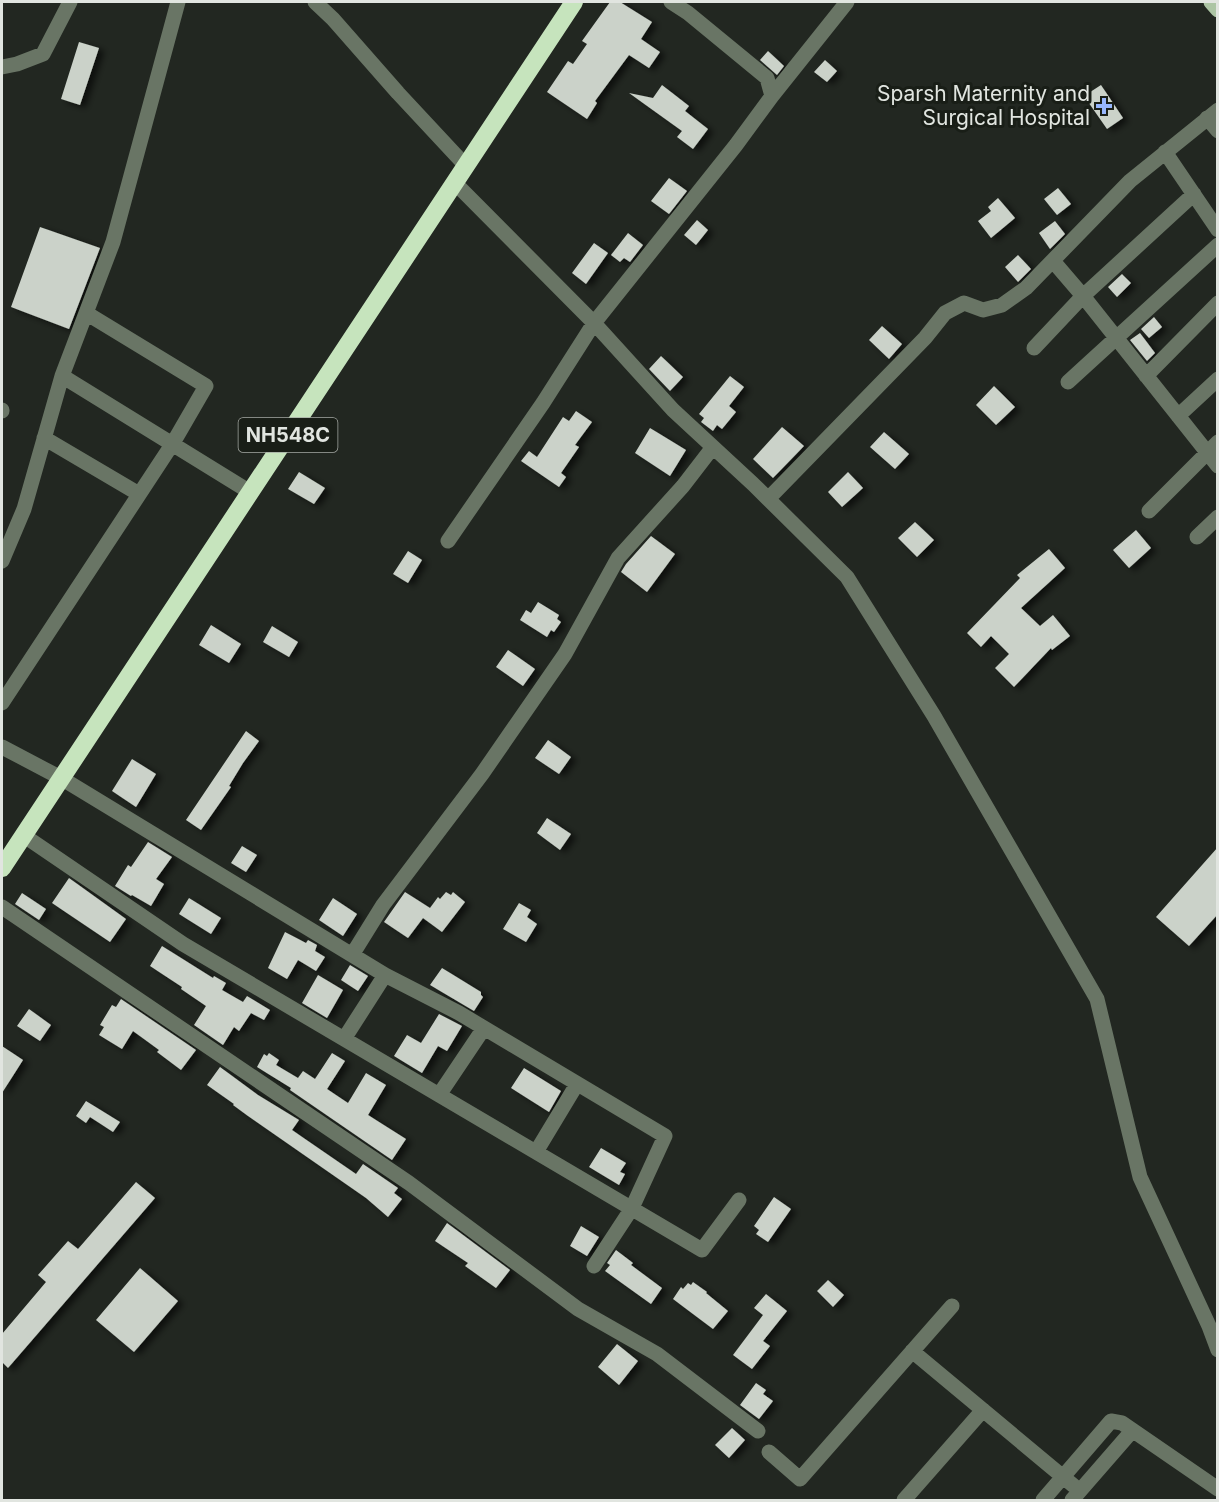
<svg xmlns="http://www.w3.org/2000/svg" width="1219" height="1502" font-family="Inter,sans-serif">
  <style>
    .building { fill: #cbd2c9; filter: url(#shadow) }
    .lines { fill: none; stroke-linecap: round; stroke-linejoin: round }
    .minor { stroke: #697565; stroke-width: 15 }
    .major { stroke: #acc5a4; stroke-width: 15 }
    .highway { stroke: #c6e4bd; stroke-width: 18 }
    .poi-dot { fill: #97b6fd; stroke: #191e17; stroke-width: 2 }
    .labels { text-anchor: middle; stroke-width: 6; stroke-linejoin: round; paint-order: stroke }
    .shield { fill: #191e17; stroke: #a5a9a4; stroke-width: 1.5 }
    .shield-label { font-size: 20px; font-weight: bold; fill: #e1e5e0 }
    .poi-label { font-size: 21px; fill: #e1e5e0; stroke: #191e17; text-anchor: end }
  </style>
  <defs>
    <filter id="shadow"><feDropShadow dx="5.5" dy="3" stdDeviation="3" flood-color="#0009"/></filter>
  </defs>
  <rect width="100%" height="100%" fill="#222721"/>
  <path class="building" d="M 610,2 L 620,2 L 652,22 L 641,39 L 660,52 L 649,68 L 629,55 L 595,101 L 597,103 L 587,119 L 547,92 L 568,61 L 573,64 L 587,44 L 582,41 Z
    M 79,42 L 99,48 L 80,105 L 61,99 Z
    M 768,51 L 784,66 L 777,75 L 760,60 Z
    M 825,60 L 837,71 L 827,82 L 814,72 Z
    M 662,85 L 689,106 L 685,111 L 708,129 L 693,149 L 677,137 L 682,131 L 629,93 L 653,98 Z
    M 1101,85 L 1123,118 L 1107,129 L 1084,96 Z
    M 669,178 L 687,191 L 669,214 L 651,201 Z
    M 1058,188 L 1071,204 L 1057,215 L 1044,199 Z
    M 998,198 L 1015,218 L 991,238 L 978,221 L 991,211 L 988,207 Z
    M 697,220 L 708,230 L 696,245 L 684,235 Z
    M 1055,221 L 1065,234 L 1050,249 L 1039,233 Z
    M 40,227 L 100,248 L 69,329 L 11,307 Z
    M 628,233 L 643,245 L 630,262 L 624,258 L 620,262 L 611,255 Z
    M 594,243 L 608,253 L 586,284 L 572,273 Z
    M 1018,255 L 1031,269 L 1018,282 L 1005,267 Z
    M 1122,274 L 1131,283 L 1117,297 L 1108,287 Z
    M 1154,317 L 1162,327 L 1149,338 L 1141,329 Z
    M 882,326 L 902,344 L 889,359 L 869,340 Z
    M 1140,333 L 1155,353 L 1147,361 L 1130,340 Z
    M 661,356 L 683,377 L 670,391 L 649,369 Z
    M 730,376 L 744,387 L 729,406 L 736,412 L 722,429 L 717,425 L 713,431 L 701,422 L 704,418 L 699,414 Z
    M 994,386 L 1015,407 L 996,425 L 976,405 Z
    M 576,411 L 592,422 L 575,445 L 579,447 L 561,473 L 566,477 L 559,487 L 521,461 L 529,451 L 537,457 L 563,417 L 569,421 Z
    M 782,427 L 804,446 L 773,478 L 753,459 Z
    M 650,428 L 686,450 L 670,476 L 635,453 Z
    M 884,432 L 909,454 L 895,469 L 870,447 Z
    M 299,472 L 325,488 L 314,504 L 288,489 Z
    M 848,472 L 863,488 L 842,507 L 828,492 Z
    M 915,522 L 934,540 L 917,557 L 898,538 Z
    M 1136,530 L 1151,548 L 1129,568 L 1113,550 Z
    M 651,536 L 675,554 L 647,592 L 621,572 L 626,564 Z
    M 1049,549 L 1065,568 L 1021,608 L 1040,626 L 1053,615 L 1070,636 L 1052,650 L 1051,648 L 1014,687 L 995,668 L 1009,654 L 991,636 L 981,647 L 967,633 L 1020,578 L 1017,575 Z
    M 408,551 L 422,560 L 408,583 L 393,574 Z
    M 538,602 L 559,615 L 557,619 L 561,622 L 554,632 L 551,630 L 547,637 L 520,620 L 526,610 L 531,613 Z
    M 211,625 L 241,644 L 229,663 L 199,645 Z
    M 272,626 L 298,642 L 289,657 L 263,642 Z
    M 508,650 L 535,669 L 523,686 L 496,667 Z
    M 246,731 L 259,741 L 243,763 L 229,786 L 231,787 L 201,830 L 186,820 Z
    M 548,740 L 571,757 L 559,774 L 535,758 Z
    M 132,759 L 156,774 L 136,807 L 112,791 Z
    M 547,818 L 571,834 L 560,850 L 537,833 Z
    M 148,842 L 172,857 L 156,879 L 164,884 L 151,906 L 132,895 L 131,896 L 115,886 L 128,865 L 131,867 Z
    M 242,846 L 257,855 L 246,872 L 231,863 Z
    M 1218,847 L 1218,914 L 1189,946 L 1156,917 Z
    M 69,878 L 126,919 L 110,942 L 52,903 Z
    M 405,892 L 430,908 L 438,897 L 440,899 L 446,892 L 451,895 L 453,892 L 465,902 L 442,932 L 423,918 L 408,938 L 384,922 Z
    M 22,893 L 46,909 L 39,920 L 15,904 Z
    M 189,898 L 221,918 L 211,934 L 179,914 Z
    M 333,898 L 357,914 L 343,936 L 319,920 Z
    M 519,903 L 531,910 L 527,917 L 537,924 L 526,942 L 503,929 Z
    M 285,932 L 306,943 L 308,940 L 317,945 L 315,951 L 325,957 L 316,971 L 298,960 L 287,979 L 268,968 Z
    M 162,946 L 213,978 L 214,976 L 226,983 L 222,990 L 243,1002 L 247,996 L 270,1010 L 264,1020 L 251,1013 L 239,1031 L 234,1027 L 223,1045 L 194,1025 L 206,1006 L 181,989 L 182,987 L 150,966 Z
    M 350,965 L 368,976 L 358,991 L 341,980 Z
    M 442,968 L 481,992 L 481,995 L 483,997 L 474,1011 L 430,985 Z
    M 318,975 L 343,990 L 327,1018 L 302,1003 Z
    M 121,999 L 196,1050 L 181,1070 L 157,1052 L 159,1050 L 133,1031 L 122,1049 L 99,1035 L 104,1027 L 100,1025 L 112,1005 L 116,1007 Z
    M 29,1009 L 51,1025 L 40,1041 L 17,1026 Z
    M 439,1014 L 462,1026 L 447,1051 L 438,1046 L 422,1073 L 394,1056 L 407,1035 L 421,1043 Z
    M 2,1046 L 23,1060 L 2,1093 Z
    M 269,1053 L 279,1060 L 276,1065 L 298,1078 L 303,1071 L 315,1079 L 332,1053 L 345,1061 L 327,1089 L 348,1103 L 366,1073 L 386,1085 L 368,1115 L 406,1139 L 392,1160 L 290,1090 L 291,1088 L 257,1067 L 264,1054 L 267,1056 Z
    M 220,1067 L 258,1095 L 299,1120 L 292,1130 L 356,1174 L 363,1164 L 398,1188 L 394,1193 L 402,1199 L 388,1217 L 366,1198 L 248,1116 L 233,1105 L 234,1104 L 207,1085 Z
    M 524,1068 L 561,1091 L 549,1112 L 511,1088 Z
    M 86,1101 L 120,1122 L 113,1132 L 90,1117 L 86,1123 L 76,1116 Z
    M 601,1148 L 626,1163 L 620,1172 L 625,1174 L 619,1185 L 589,1167 Z
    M 136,1182 L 155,1198 L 8,1368 L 2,1362 L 2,1334 L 46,1282 L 38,1275 L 68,1241 L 78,1249 Z
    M 774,1197 L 791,1209 L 768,1242 L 756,1234 L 759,1230 L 754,1226 Z
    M 447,1223 L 510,1270 L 496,1288 L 465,1266 L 468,1263 L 435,1241 Z
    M 581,1226 L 599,1237 L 587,1256 L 570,1246 Z
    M 616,1250 L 633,1263 L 631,1265 L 662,1288 L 651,1304 L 605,1271 L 610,1265 L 607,1263 Z
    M 140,1268 L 178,1301 L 134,1352 L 96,1320 Z
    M 828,1280 L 844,1295 L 833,1307 L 817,1291 Z
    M 693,1282 L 707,1292 L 706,1293 L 728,1311 L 713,1329 L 673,1299 L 681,1287 L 683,1289 L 688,1283 L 691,1285 Z
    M 766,1294 L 787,1311 L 763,1341 L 770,1346 L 752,1369 L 733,1355 L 763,1315 L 754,1308 Z
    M 617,1344 L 638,1361 L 619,1385 L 598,1367 Z
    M 756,1383 L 766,1390 L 763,1394 L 773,1401 L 759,1419 L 740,1405 Z
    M 732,1428 L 745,1440 L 729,1458 L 715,1445 Z"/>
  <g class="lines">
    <path class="minor" d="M 315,2 L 333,19 L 398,93 L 466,166
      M 2,67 L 17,64 L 43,54 L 70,2
      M 772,96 L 847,2
      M 1207,118 L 1218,131
      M 1165,152 L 1218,230
      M 454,182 L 594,323 L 673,410 L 753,484 L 847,577 L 934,716 L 1097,999 L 1140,1177 L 1209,1326 L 1218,1350
      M 1053,261 L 1083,296 L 1218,466
      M 1034,348 L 1083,296 L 1194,194
      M 62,376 L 250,492
      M 1146,376 L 1218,303
      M 1068,382 L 1218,245
      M 2,411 L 2,410
      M 1178,416 L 1218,379
      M 44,438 L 139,494
      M 768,499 L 925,338 L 945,313 L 964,303 L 983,310 L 1002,305 L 1026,288 L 1130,181 L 1218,110
      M 1149,511 L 1218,442
      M 1197,537 L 1218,517
      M 448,541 L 543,403 L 594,323 L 736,145 L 772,96 L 767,78 L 688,13 L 671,2
      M 2,561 L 24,509 L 62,376 L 113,242 L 178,2
      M 2,703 L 173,443 L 206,386 L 86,313
      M 2,747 L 61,778 L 385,975 L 459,1013 L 665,1136 L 632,1208 L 594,1266
      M 23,835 L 183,944 L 702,1250 L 739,1200
      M 2,907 L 409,1183 L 578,1309 L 657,1354 L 758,1431
      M 352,955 L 383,905 L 482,774 L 565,654 L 618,558 L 683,486 L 713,447
      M 344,1039 L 385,975
      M 439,1095 L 484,1028
      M 536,1152 L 577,1084
      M 912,1351 L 1080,1491
      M 769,1452 L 800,1479 L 952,1306
      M 904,1500 L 983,1410
      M 1043,1500 L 1111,1421 L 1122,1423 L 1218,1489
      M 1072,1500 L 1132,1431"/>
    <path class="major" d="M 1211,2 L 1218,10"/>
    <path class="highway" d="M 2,868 L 574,2"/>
  </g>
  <path class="poi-dot" d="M1101 97h6v6h6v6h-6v6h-6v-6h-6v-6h6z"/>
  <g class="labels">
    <rect class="shield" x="238.5" y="418" width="99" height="34" rx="4.5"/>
    <g class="shield-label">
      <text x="288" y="442">NH548C</text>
    </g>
    <g class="poi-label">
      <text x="1090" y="101">Sparsh Maternity and<tspan x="1090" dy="24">Surgical Hospital</tspan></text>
    </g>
  </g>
  <rect width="1219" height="1502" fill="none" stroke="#e1e5e0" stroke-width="6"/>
</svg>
